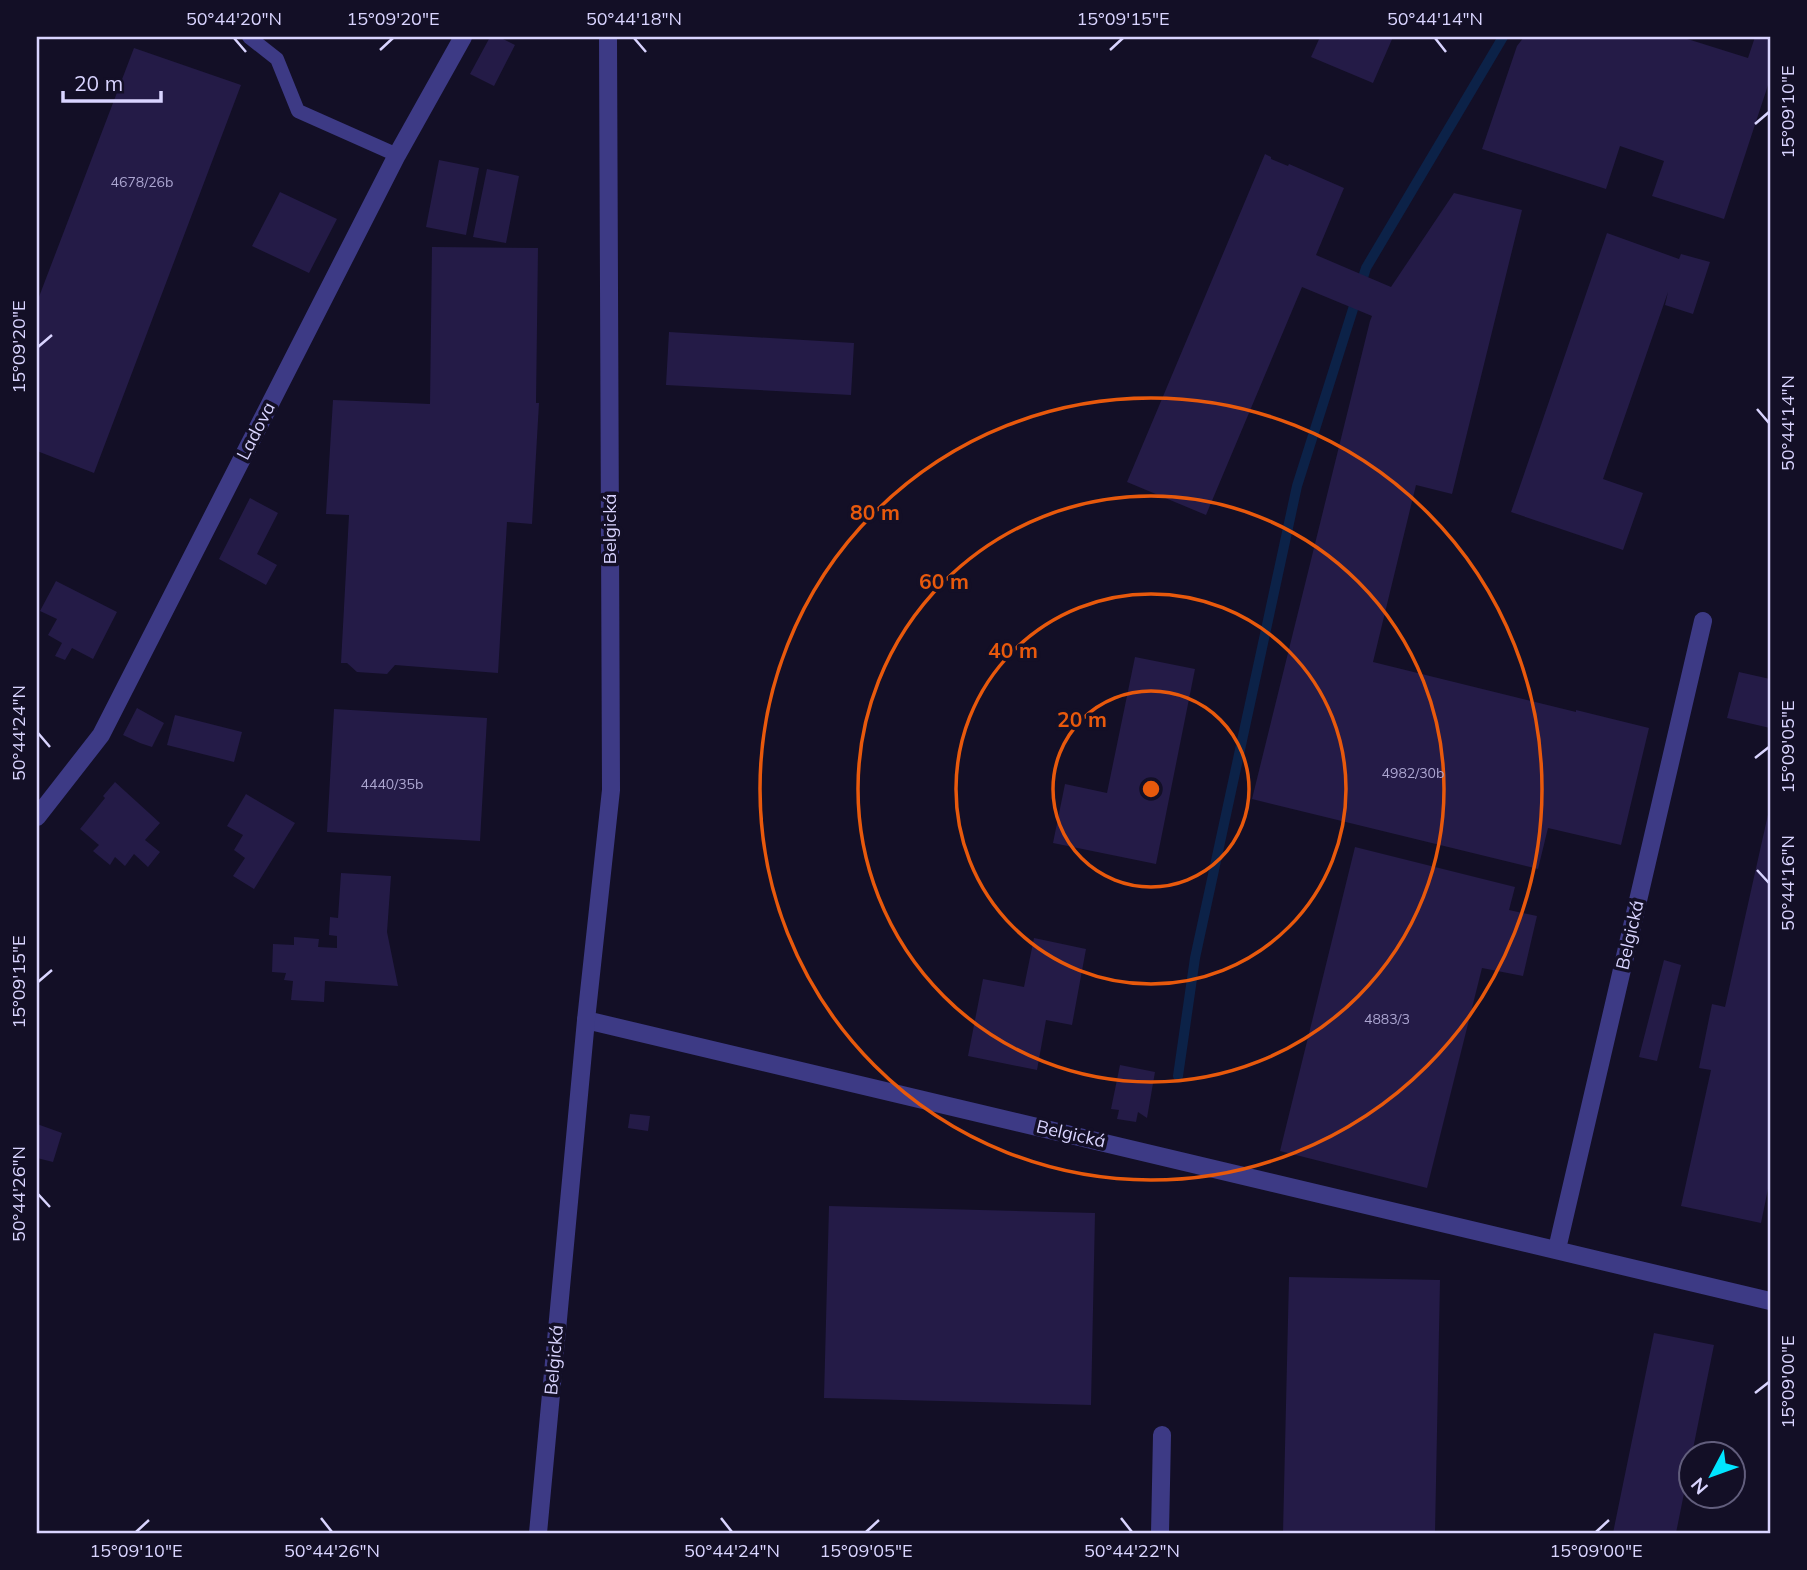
<svg xmlns="http://www.w3.org/2000/svg" width="1807" height="1570" font-family="Mulish,sans-serif">
  <style>
    .lines { fill: none; stroke-linecap: round; stroke-linejoin: round }
    .stream { stroke: #0c2248; stroke-width: 10 }
    .building { fill: #241b47 }
    .service { stroke: #3d3a85; stroke-width: 14 }
    .minor { stroke: #3d3a85; stroke-width: 18 }
    .tertiary { stroke: #3d3a85; stroke-width: 18 }
    .ticks { fill: none; stroke: #d9d4ff; stroke-width: 2.5 }
    .ring { fill: none; stroke: #e8590c; stroke-width: 3.5 }
    .labels { text-anchor: middle; stroke-width: 7; stroke-linejoin: round; paint-order: stroke }
    .number-label { font-size: 14px; fill: #aca6d1 }
    .street-label { font-size: 18px; fill: #d9d4ff; stroke: #130f26 }
    .centre { fill: #e8590c; stroke: #130f26; stroke-width: 3.5 }
    .ring-label { font-size: 21px; text-anchor: middle; font-weight: bold; fill: #e8590c; stroke: #130f26; stroke-width: 7; stroke-linejoin: round; paint-order: stroke }
    .neatline { fill: none; stroke: #d9d4ff; stroke-width: 2.5 }
    .ticks-label { font-size: 18px; text-anchor: middle; fill: #d9d4ff }
  </style>
  <rect width="100%" height="100%" fill="#130f26"/>
  <g class="lines">
    <path class="stream" d="M 1178,1076 L 1195,958 L 1297,486 L 1366,268 L 1503,37"/>
  </g>
  <path class="building" d="M 490,37 L 499,37 L 515,45 L 494,86 L 470,74 Z
    M 1320,37 L 1393,37 L 1373,83 L 1311,57 Z
    M 1524,37 L 1681,37 L 1748,58 L 1755,37 L 1770,37 L 1770,79 L 1724,219 L 1652,196 L 1664,161 L 1620,146 L 1606,189 L 1482,149 L 1517,46 Z
    M 134,48 L 241,85 L 94,473 L 37,451 L 37,302 Z
    M 1265,154 L 1271,157 L 1271,159 L 1288,166 L 1289,164 L 1344,188 L 1316,255 L 1391,287 L 1454,193 L 1522,210 L 1452,494 L 1416,485 L 1373,662 L 1576,712 L 1576,710 L 1649,728 L 1621,845 L 1548,828 L 1538,869 L 1252,799 L 1370,321 L 1372,316 L 1302,287 L 1206,515 L 1127,482 Z
    M 439,160 L 479,168 L 466,235 L 426,227 Z
    M 487,169 L 519,176 L 506,243 L 473,237 Z
    M 280,192 L 337,219 L 309,273 L 252,246 Z
    M 1607,233 L 1679,259 L 1681,254 L 1710,262 L 1693,314 L 1665,305 L 1668,292 L 1603,479 L 1643,493 L 1623,550 L 1511,512 Z
    M 432,247 L 538,248 L 536,403 L 539,403 L 532,524 L 507,522 L 498,673 L 395,665 L 387,674 L 357,672 L 347,663 L 341,663 L 349,515 L 326,514 L 333,400 L 430,404 Z
    M 669,332 L 854,343 L 851,395 L 666,385 Z
    M 250,498 L 278,513 L 257,554 L 277,565 L 266,585 L 219,559 Z
    M 56,581 L 117,612 L 93,659 L 72,648 L 65,660 L 55,656 L 62,643 L 48,635 L 57,619 L 40,611 Z
    M 1135,657 L 1195,669 L 1156,864 L 1053,843 L 1065,784 L 1107,793 Z
    M 1739,672 L 1770,679 L 1770,728 L 1727,718 Z
    M 137,708 L 164,723 L 152,747 L 140,743 L 123,735 Z
    M 334,709 L 487,718 L 480,841 L 327,832 Z
    M 175,715 L 242,732 L 234,762 L 167,745 Z
    M 115,782 L 160,823 L 145,840 L 160,852 L 148,867 L 134,854 L 125,866 L 115,857 L 110,865 L 93,851 L 99,845 L 80,829 L 105,798 L 103,796 Z
    M 246,794 L 295,823 L 254,889 L 233,876 L 245,858 L 234,850 L 243,835 L 227,826 Z
    M 1769,810 L 1770,1179 L 1761,1223 L 1681,1206 L 1711,1070 L 1699,1068 L 1712,1004 L 1725,1007 Z
    M 1355,847 L 1515,887 L 1509,910 L 1537,916 L 1523,976 L 1482,968 L 1427,1188 L 1280,1151 Z
    M 341,873 L 391,876 L 387,932 L 398,986 L 325,981 L 324,1002 L 291,1000 L 293,981 L 284,980 L 286,973 L 272,972 L 273,944 L 294,945 L 294,937 L 319,939 L 318,947 L 337,948 L 337,936 L 329,935 L 330,917 L 338,918 Z
    M 1034,938 L 1086,949 L 1072,1025 L 1046,1020 L 1037,1070 L 968,1056 L 983,979 L 1024,987 Z
    M 1664,960 L 1681,965 L 1657,1061 L 1639,1057 Z
    M 1120,1065 L 1155,1072 L 1147,1118 L 1138,1112 L 1136,1122 L 1117,1119 L 1119,1110 L 1111,1109 Z
    M 630,1114 L 650,1116 L 648,1131 L 628,1128 Z
    M 37,1124 L 62,1133 L 53,1162 L 37,1158 Z
    M 829,1206 L 1095,1213 L 1091,1405 L 824,1398 Z
    M 1289,1277 L 1440,1280 L 1435,1533 L 1283,1533 Z
    M 1654,1333 L 1714,1345 L 1676,1533 L 1613,1533 Z"/>
  <g class="lines">
    <path class="service" d="M 249,37 L 277,59 L 298,111 L 397,155"/>
    <path class="minor" d="M 37,817 L 101,735 L 397,155 L 463,37
      M 586,1020 L 1770,1301
      M 1557,1249 L 1703,621
      M 1160,1533 L 1162,1435"/>
    <path class="tertiary" d="M 538,1533 L 586,1020 L 611,790 L 608,37"/>
  </g>
  <path class="ticks" d="M 234,38 L 246,52M 634,38 L 646,52M 1435,38 L 1446,52M 380,50 L 393,38M 1110,50 L 1123,38M 1755,124 L 1769,112M 38,347 L 52,335M 1757,409 L 1769,423M 38,733 L 50,747M 1755,758 L 1769,747M 1757,870 L 1769,883M 38,982 L 52,970M 38,1194 L 50,1207M 1755,1393 L 1769,1382M 321,1518 L 332,1532M 721,1518 L 732,1532M 1121,1518 L 1132,1532M 136,1532 L 149,1520M 866,1532 L 879,1520M 1596,1532 L 1609,1520"/>
  <g class="ring">
    <circle cx="1151" cy="789" r="98"/>
    <circle cx="1151" cy="789" r="195"/>
    <circle cx="1151" cy="789" r="293"/>
    <circle cx="1151" cy="789" r="391"/>
  </g>
  <g class="labels">
    <g class="number-label">
      <text x="142" y="187">4678/26b</text>
      <text x="1413" y="778">4982/30b</text>
      <text x="392" y="789">4440/35b</text>
      <text x="1387" y="1024">4883/3</text>
    </g>
    <g class="street-label">
      <text transform="translate(256 431) rotate(-63)" y="6">Ladova</text>
      <text transform="translate(610 529) rotate(-90)" y="6">Belgická</text>
      <text transform="translate(1630 935) rotate(-77)" y="6">Belgická</text>
      <text transform="translate(1071 1134) rotate(13)" y="6">Belgická</text>
      <text transform="translate(554 1360) rotate(-85)" y="6">Belgická</text>
    </g>
  </g>
  <circle cx="1151" cy="789" r="10" class="centre"/>
  <g class="ring-label">
    <text x="875" y="520">80 m</text>
    <text x="944" y="589">60 m</text>
    <text x="1013" y="658">40 m</text>
    <text x="1082" y="727">20 m</text>
  </g>
  <rect width="1807" height="1570" fill="none" stroke="#130f26" stroke-width="77"/>
  <g transform="translate(1712 1475) rotate(229)"><circle r="33" fill="#130f26" stroke="#625e7d" stroke-width="2"/>
  <path d="M0-5L12 26L0 18L-12 26Z" fill="#00e5ff"/>
  <text y="-10" font-size="19" font-weight="bold" text-anchor="middle" fill="#d9d4ff">N</text>
  </g>
  <path d="M63 91v10h98v-10" fill="none" stroke="#d9d4ff" stroke-width="3.5"/>
  <text x="74" y="91" font-size="21" fill="#d9d4ff" stroke="#130f26" stroke-width="5" paint-order="stroke">20 m</text>
  <rect x="38" y="38" width="1731" height="1494" class="neatline"/>
  <g class="ticks-label">
    <text x="234" y="25">50°44'20"N</text>
    <text x="393" y="25">15°09'20"E</text>
    <text x="634" y="25">50°44'18"N</text>
    <text x="1123" y="25">15°09'15"E</text>
    <text x="1435" y="25">50°44'14"N</text>
    <text transform="translate(1788 112) rotate(-90)" y="6">15°09'10"E</text>
    <text transform="translate(19 347) rotate(-90)" y="6">15°09'20"E</text>
    <text transform="translate(1788 423) rotate(-90)" y="6">50°44'14"N</text>
    <text transform="translate(19 733) rotate(-90)" y="6">50°44'24"N</text>
    <text transform="translate(1788 747) rotate(-90)" y="6">15°09'05"E</text>
    <text transform="translate(1788 883) rotate(-90)" y="6">50°44'16"N</text>
    <text transform="translate(19 982) rotate(-90)" y="6">15°09'15"E</text>
    <text transform="translate(19 1194) rotate(-90)" y="6">50°44'26"N</text>
    <text transform="translate(1788 1382) rotate(-90)" y="6">15°09'00"E</text>
    <text x="136" y="1557">15°09'10"E</text>
    <text x="332" y="1557">50°44'26"N</text>
    <text x="732" y="1557">50°44'24"N</text>
    <text x="866" y="1557">15°09'05"E</text>
    <text x="1132" y="1557">50°44'22"N</text>
    <text x="1596" y="1557">15°09'00"E</text>
  </g>
</svg>
